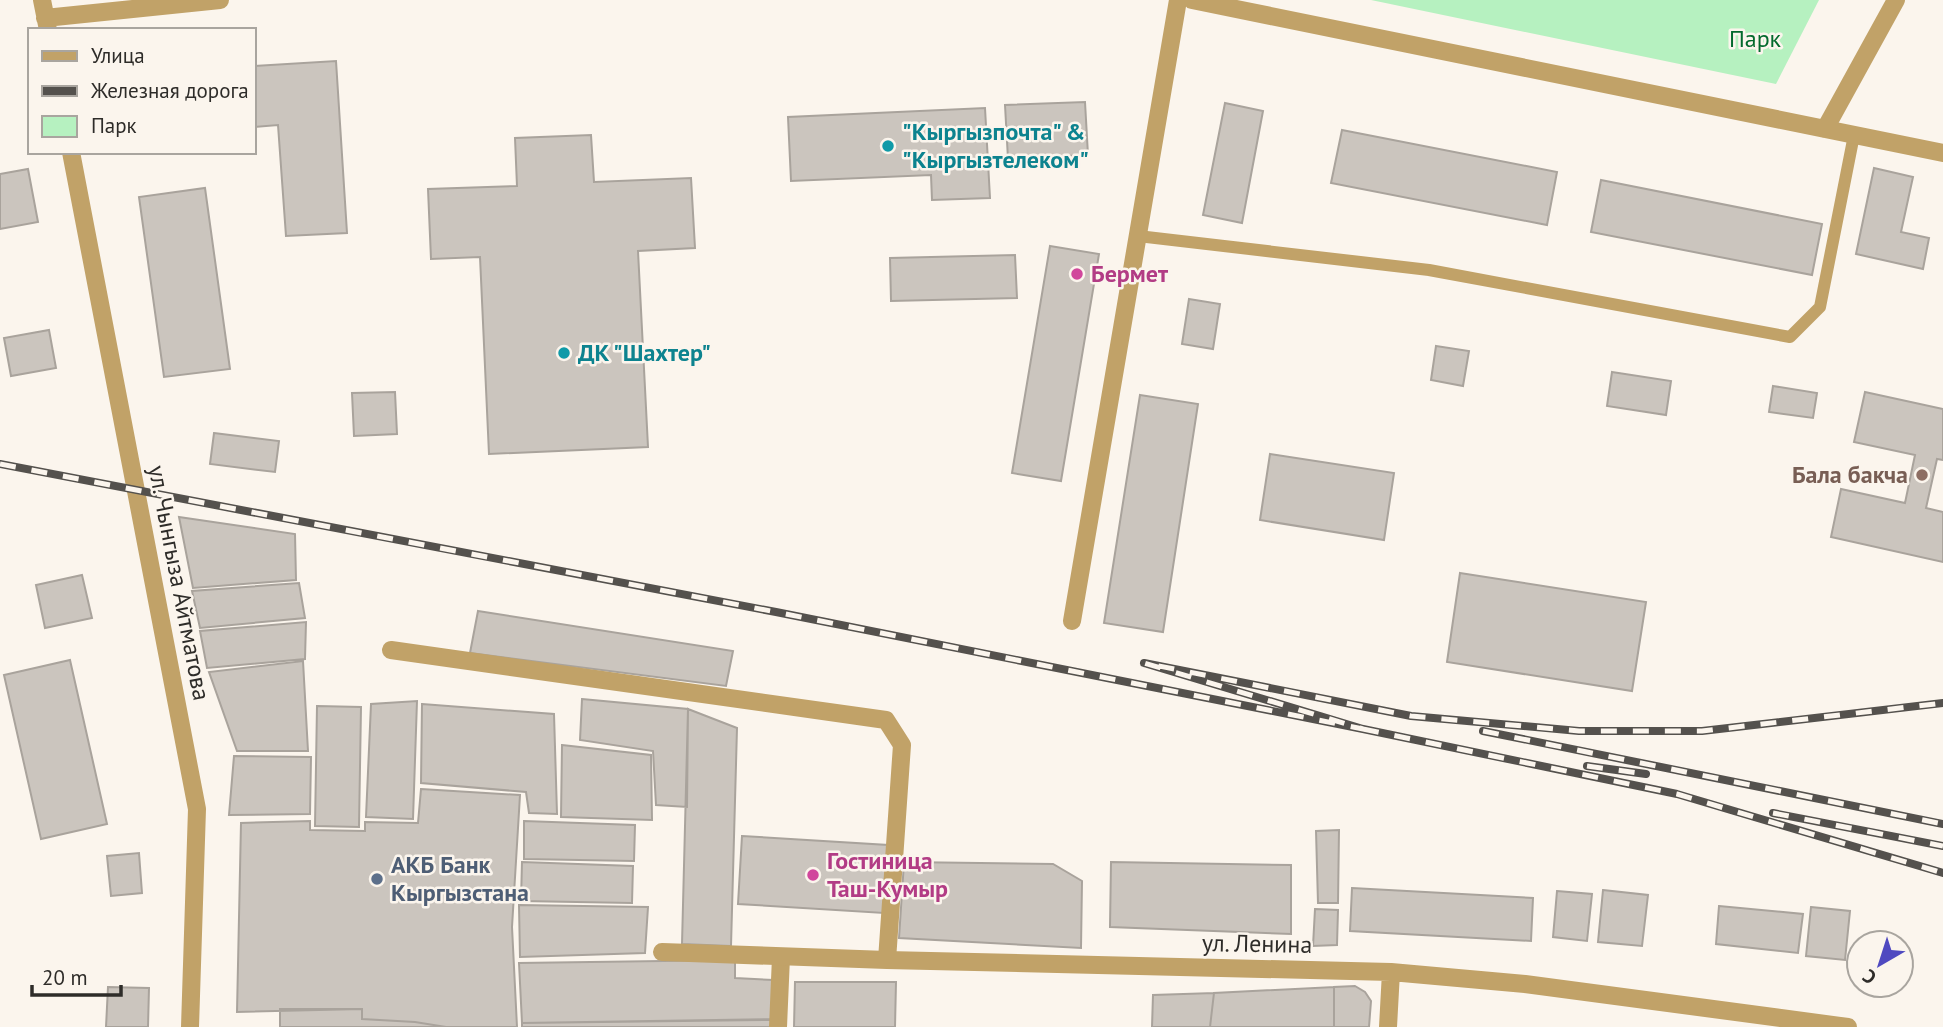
<svg xmlns="http://www.w3.org/2000/svg" width="1943" height="1027" font-family="'PT Sans',sans-serif">
  <style>
    .green { fill: #b6f1c0 }
    .building { fill: #cbc5be; stroke: #a9a39c; stroke-width: 2 }
    .lines { fill: none; stroke-linecap: round; stroke-linejoin: round }
    .service { stroke: #c1a268; stroke-width: 12 }
    .pedestrian { stroke: #c1a268; stroke-width: 18 }
    .minor { stroke: #c1a268; stroke-width: 18 }
    .rail-casing { stroke: #54514d; stroke-width: 8 }
    .rail { stroke: #fbf5ed; stroke-width: 5; stroke-dasharray: 16; stroke-linecap: butt }
    .culture-dot { fill: #0f9aa8; stroke: #fbf5ed; stroke-width: 2.5 }
    .hotel-dot { fill: #d1479c; stroke: #fbf5ed; stroke-width: 2.5 }
    .education-dot { fill: #8d6e63; stroke: #fbf5ed; stroke-width: 2.5 }
    .service-dot { fill: #5c6f8a; stroke: #fbf5ed; stroke-width: 2.5 }
    .labels { text-anchor: middle; stroke-width: 5; stroke-linejoin: round; paint-order: stroke }
    .park-label { font-size: 24px; fill: #046a2d; stroke: #fbf5ed }
    .culture-label { font-size: 24px; font-weight: bold; fill: #0d838f; stroke: #fbf5ed; text-anchor: start }
    .hotel-label { font-size: 24px; font-weight: bold; fill: #b23c85; stroke: #fbf5ed; text-anchor: start }
    .education-label { font-size: 24px; font-weight: bold; fill: #785e54; stroke: #fbf5ed; text-anchor: end }
    .street-label { font-size: 24px; fill: #2e2c29; stroke: #fbf5ed }
    .service-label { font-size: 24px; font-weight: bold; fill: #4e5e75; stroke: #fbf5ed; text-anchor: start }
  </style>
  <rect width="100%" height="100%" fill="#fbf5ed"/>
  <path class="green" d="M 1371,0 L 1819,0 L 1776,84 Z"/>
  <path class="building" d="M 336,61 L 347,233 L 286,236 L 278,125 L 254,127 L 254,66 Z
    M 1085,102 L 1088,155 L 1008,159 L 1005,105 Z
    M 1225,103 L 1263,111 L 1242,223 L 1203,215 Z
    M 985,108 L 990,198 L 932,200 L 931,175 L 791,181 L 788,117 Z
    M 985,108 L 990,198 L 932,200 L 931,175 L 791,181 L 788,117 Z
    M 1342,130 L 1557,172 L 1547,225 L 1331,183 Z
    M 591,135 L 594,182 L 691,178 L 695,248 L 638,251 L 648,447 L 489,454 L 480,257 L 431,259 L 428,189 L 517,186 L 515,138 Z
    M 591,135 L 594,182 L 691,178 L 695,248 L 638,251 L 648,447 L 489,454 L 480,257 L 431,259 L 428,189 L 517,186 L 515,138 Z
    M 1874,168 L 1913,177 L 1901,232 L 1929,238 L 1923,269 L 1856,254 Z
    M 28,169 L 38,222 L 0,229 L 0,174 Z
    M 1601,180 L 1822,224 L 1812,275 L 1591,232 Z
    M 205,188 L 230,369 L 164,377 L 139,197 Z
    M 1050,246 L 1099,254 L 1061,481 L 1012,473 Z
    M 1015,255 L 1017,298 L 891,301 L 890,258 Z
    M 1189,299 L 1220,304 L 1213,349 L 1182,344 Z
    M 49,330 L 56,368 L 11,376 L 4,338 Z
    M 1436,346 L 1469,351 L 1463,386 L 1431,380 Z
    M 1612,372 L 1671,381 L 1666,415 L 1607,406 Z
    M 1773,386 L 1817,393 L 1813,418 L 1769,412 Z
    M 395,392 L 397,434 L 354,436 L 352,393 Z
    M 1865,392 L 1943,409 L 1943,460 L 1937,459 L 1926,508 L 1943,512 L 1943,562 L 1831,537 L 1841,489 L 1905,503 L 1915,455 L 1854,442 Z
    M 1140,395 L 1198,404 L 1163,632 L 1104,623 Z
    M 214,433 L 279,441 L 275,472 L 210,464 Z
    M 1270,454 L 1394,473 L 1384,540 L 1260,520 Z
    M 179,517 L 295,534 L 296,580 L 193,588 Z
    M 1460,573 L 1646,602 L 1632,691 L 1447,662 Z
    M 82,575 L 92,618 L 45,628 L 36,585 Z
    M 299,583 L 305,618 L 200,628 L 192,591 Z
    M 478,611 L 733,651 L 726,686 L 470,653 Z
    M 306,622 L 305,659 L 207,668 L 200,631 Z
    M 70,660 L 107,824 L 41,839 L 4,675 Z
    M 303,661 L 308,751 L 237,751 L 209,672 Z
    M 582,699 L 688,709 L 687,807 L 656,805 L 653,751 L 580,740 Z
    M 417,701 L 413,819 L 366,817 L 371,704 Z
    M 422,704 L 554,714 L 557,814 L 529,813 L 526,792 L 421,783 Z
    M 317,706 L 361,707 L 359,827 L 315,826 Z
    M 688,709 L 737,728 L 731,946 L 682,944 Z
    M 562,745 L 651,755 L 652,820 L 561,817 Z
    M 234,756 L 311,757 L 310,814 L 229,815 Z
    M 421,789 L 520,795 L 512,927 L 517,1027 L 446,1027 L 415,1022 L 362,1019 L 362,1009 L 237,1012 L 241,823 L 310,821 L 310,830 L 365,831 L 365,822 L 418,823 Z
    M 524,821 L 635,825 L 634,861 L 524,859 Z
    M 1339,830 L 1338,903 L 1318,903 L 1316,831 Z
    M 742,836 L 888,845 L 884,913 L 738,904 Z
    M 139,853 L 142,893 L 111,896 L 107,856 Z
    M 522,862 L 633,866 L 632,903 L 521,901 Z
    M 904,862 L 1053,864 L 1082,881 L 1081,948 L 899,938 Z
    M 1111,862 L 1291,865 L 1291,934 L 1110,927 Z
    M 1352,888 L 1533,898 L 1531,941 L 1350,931 Z
    M 1603,890 L 1648,895 L 1642,946 L 1598,942 Z
    M 1557,891 L 1592,894 L 1587,941 L 1553,937 Z
    M 519,905 L 648,907 L 645,953 L 520,957 Z
    M 1719,906 L 1803,914 L 1798,953 L 1716,944 Z
    M 1811,907 L 1850,911 L 1845,960 L 1806,956 Z
    M 1315,909 L 1338,910 L 1337,945 L 1313,946 Z
    M 735,960 L 735,978 L 773,980 L 772,1020 L 522,1023 L 519,963 Z
    M 795,982 L 896,982 L 895,1027 L 794,1027 Z
    M 1355,986 L 1365,992 L 1371,1001 L 1369,1027 L 1334,1027 L 1334,987 Z
    M 108,987 L 149,988 L 148,1027 L 106,1027 Z
    M 1334,987 L 1334,1027 L 1210,1027 L 1214,993 Z
    M 1214,993 L 1210,1027 L 1152,1027 L 1153,995 Z
    M 280,1009 L 362,1009 L 362,1019 L 415,1022 L 446,1027 L 280,1027 Z
    M 772,1019 L 772,1027 L 522,1027 L 522,1023 Z"/>
  <g class="lines">
    <path class="service" d="M 1138,236 L 1429,270 L 1790,337 L 1820,307 L 1854,135"/>
    <path class="pedestrian" d="M 778,1027 L 781,957"/>
    <path class="minor" d="M 42,0 L 48,30
      M 1192,0 L 1943,153
      M 45,18 L 220,0
      M 1825,129 L 1896,0
      M 71,152 L 197,809 L 190,1027
      M 1072,621 L 1178,0
      M 391,650 L 886,720 L 902,745 L 887,960
      M 662,952 L 887,960 L 1391,972 L 1525,984 L 1848,1027
      M 1388,1027 L 1391,972"/>
    <g class="rail-casing">
      <path id="rail" d="M 0,464 L 776,612 L 1363,729 L 1144,663 L 1411,716 L 1579,731 L 1702,731 L 1943,703
        M 1363,729 L 1677,794 L 1943,873
        M 1483,731 L 1943,824
        M 1587,766 L 1646,774
        M 1773,813 L 1943,846"/>
    </g>
    <use href="#rail" class="rail"/>
  </g>
  <g class="culture-dot">
    <circle cx="888" cy="146" r="7"/>
    <circle cx="564" cy="353" r="7"/>
  </g>
  <g class="hotel-dot">
    <circle cx="1077" cy="274" r="7"/>
    <circle cx="813" cy="875" r="7"/>
  </g>
  <circle class="education-dot" cx="1922" cy="475" r="7"/>
  <circle class="service-dot" cx="377" cy="879" r="7"/>
  <g class="labels">
    <g class="park-label">
      <text x="1755" y="47">Парк</text>
    </g>
    <g class="culture-label">
      <text x="902" y="140">"Кыргызпочта" &amp;<tspan x="902" dy="28">"Кыргызтелеком"</tspan></text>
      <text x="578" y="361">ДК "Шахтер"</text>
    </g>
    <g class="hotel-label">
      <text x="1091" y="282">Бермет</text>
      <text x="827" y="869">Гостиница<tspan x="827" dy="28">Таш-Кумыр</tspan></text>
    </g>
    <g class="education-label">
      <text x="1908" y="483">Бала бакча</text>
    </g>
    <g class="street-label">
      <text transform="translate(179 583) rotate(79)" y="8">ул. Чынгыза Айтматова</text>
      <text transform="translate(1257 944) rotate(1)" y="8">ул. Ленина</text>
    </g>
    <g class="service-label">
      <text x="391" y="873">АКБ Банк<tspan x="391" dy="28">Кыргызстана</tspan></text>
    </g>
  </g>
  <rect x="28" y="28" width="228" height="126" fill="#fbf5ed" stroke="#a9a59f" stroke-width="2"/>
  <rect x="42" y="51" width="35" height="10" fill="#c1a268" stroke="#a9a59f" stroke-width="2"/>
  <text x="91" y="63" font-size="21" fill="#2e2c29">Улица</text>
  <rect x="42" y="86" width="35" height="10" fill="#54514d" stroke="#a9a59f" stroke-width="2"/>
  <text x="91" y="98" font-size="21" fill="#2e2c29">Железная дорога</text>
  <rect x="42" y="116" width="35" height="21" fill="#b6f1c0" stroke="#a9a59f" stroke-width="2"/>
  <text x="91" y="133" font-size="21" fill="#2e2c29">Парк</text>
  <g transform="translate(1880 964) rotate(219)"><circle r="33" fill="#fbf5ed" stroke="#a9a59f" stroke-width="2"/>
  <path d="M0-5L12 26L0 18L-12 26Z" fill="#4f49c0"/>
  <text y="-10" font-size="19" font-weight="bold" text-anchor="middle" fill="#2e2c29">С</text>
  </g>
  <path d="M32 985v10h89v-10" fill="none" stroke="#2e2c29" stroke-width="3.5"/>
  <text x="42" y="985" font-size="21" fill="#2e2c29" stroke="#fbf5ed" stroke-width="5" paint-order="stroke">20 m</text>
</svg>
